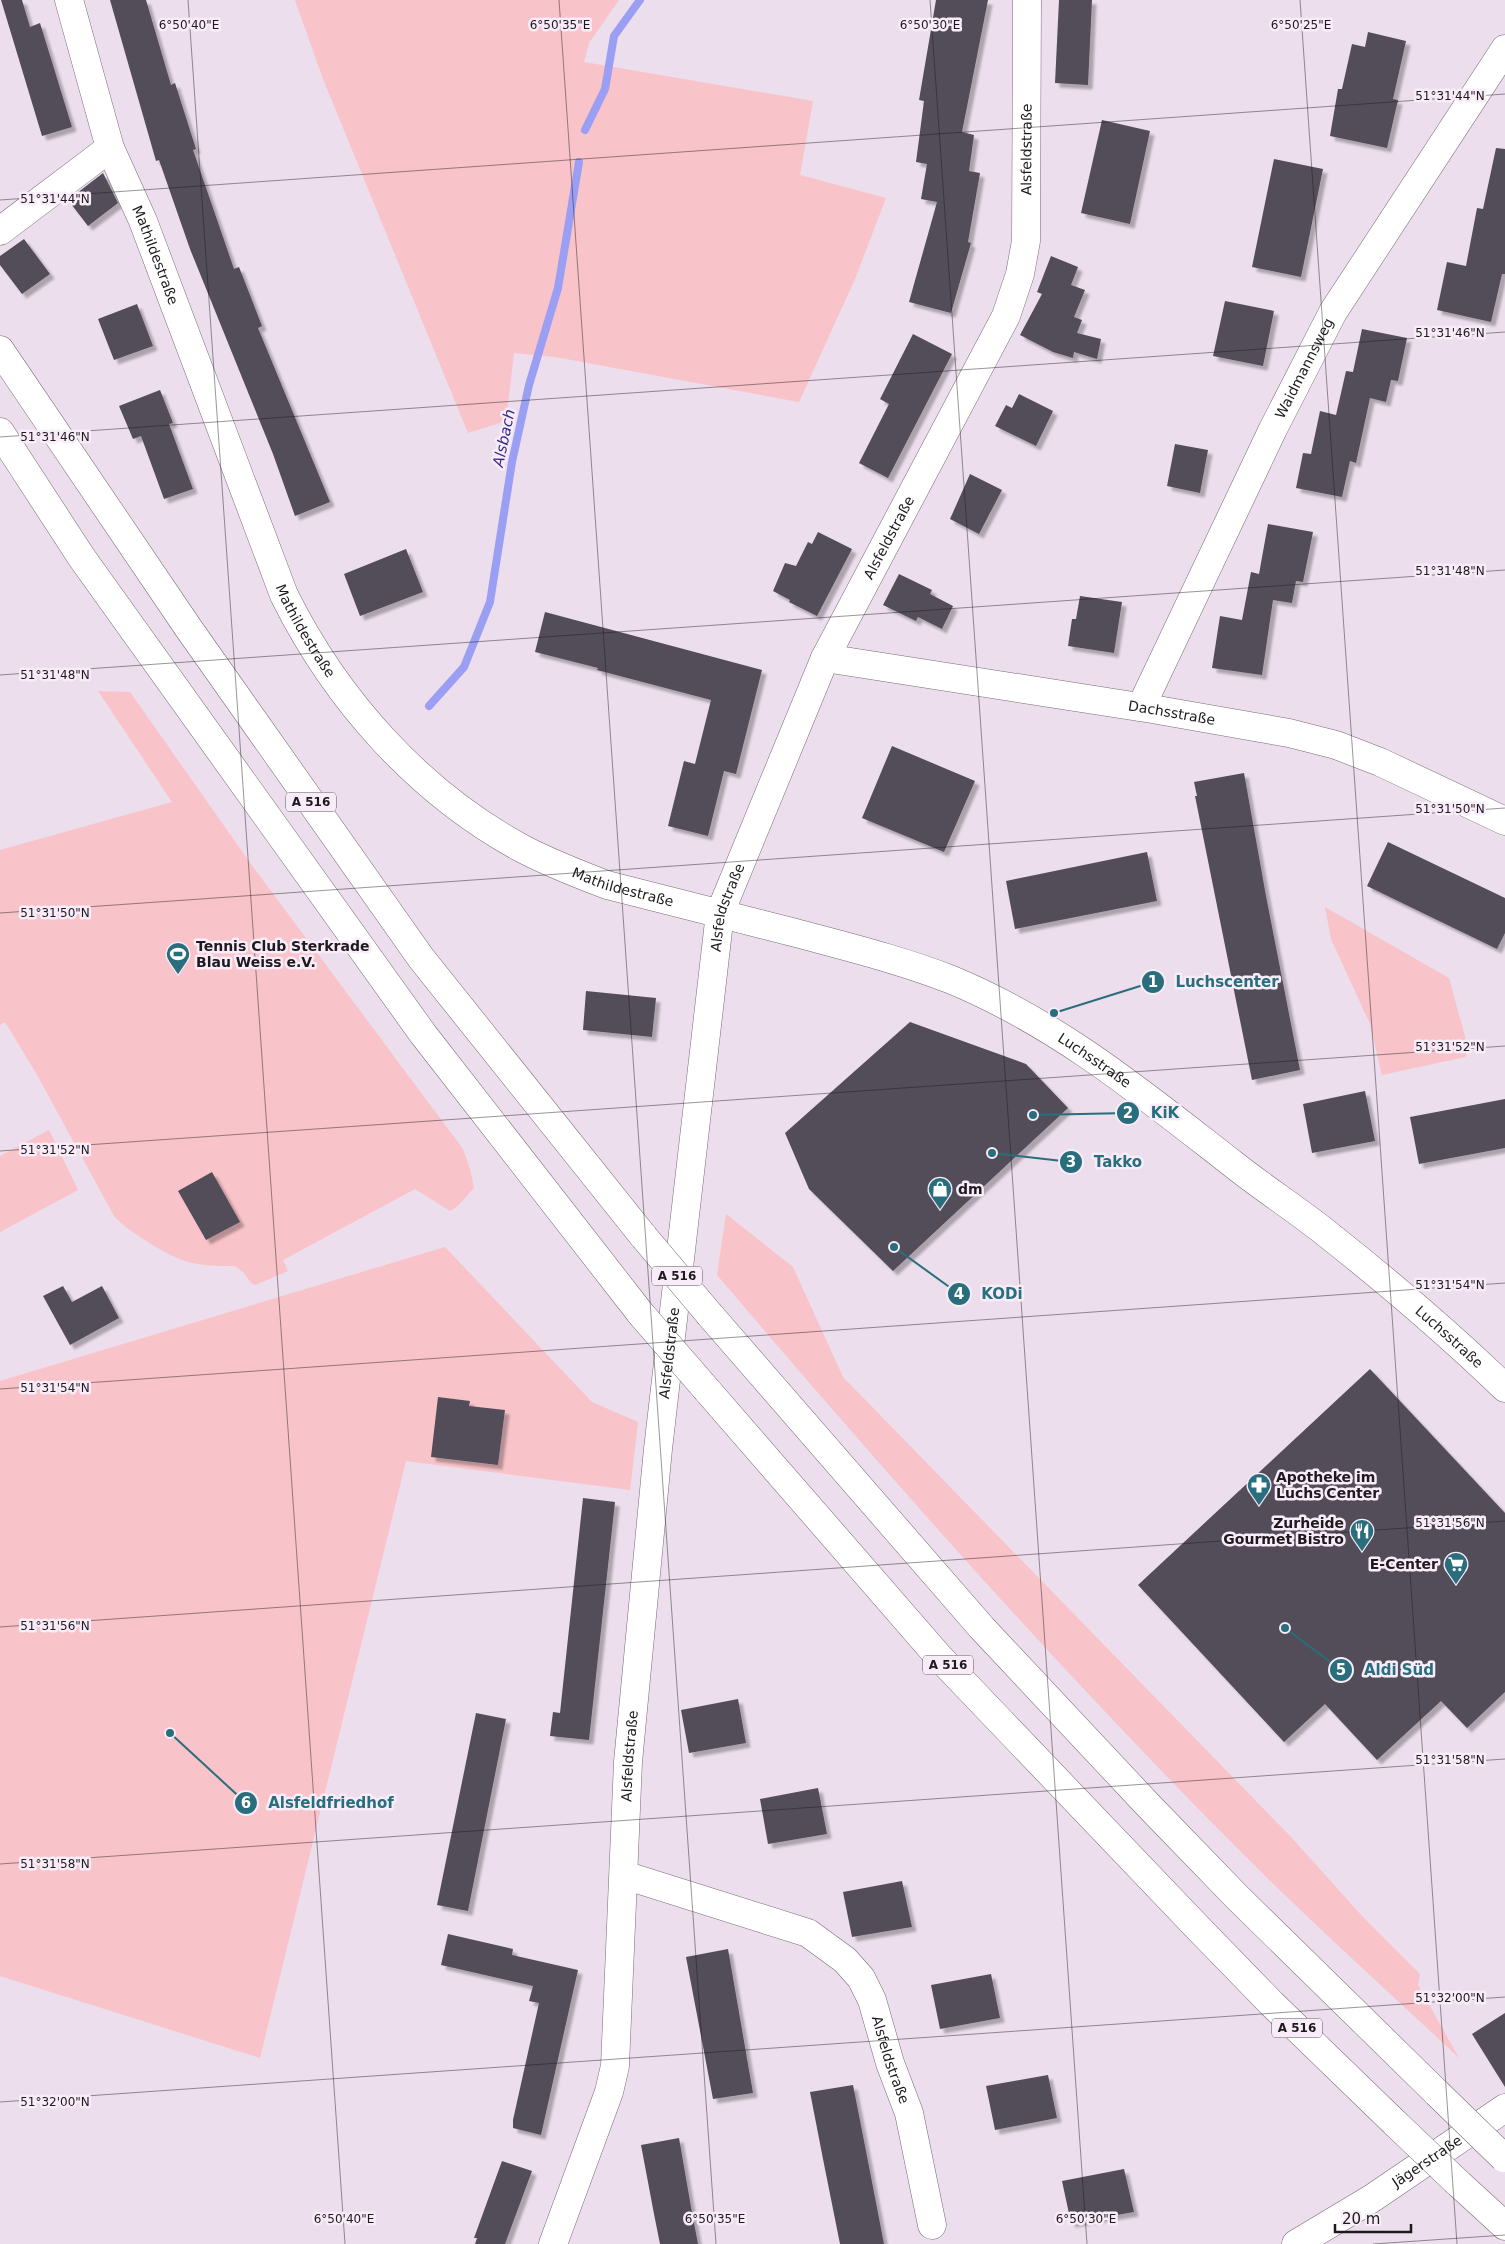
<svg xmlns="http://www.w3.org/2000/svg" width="1505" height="2244" font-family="'DejaVu Sans',sans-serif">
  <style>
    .green { fill: #f8c3c9 }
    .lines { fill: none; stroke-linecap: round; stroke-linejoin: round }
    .stream { stroke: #9b9ff3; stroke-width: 8 }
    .building { fill: #524d5a; filter: url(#shadow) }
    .minor-casing { stroke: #776b77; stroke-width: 29 }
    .highway-casing { stroke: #776b77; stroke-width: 29 }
    .minor { stroke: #fff; stroke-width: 28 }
    .highway { stroke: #fff; stroke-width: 28 }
    .highway-bridge-casing { stroke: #776b77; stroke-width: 29; stroke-linecap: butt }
    .highway-bridge { stroke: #fff; stroke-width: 28 }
    .ticks { fill: none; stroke: #1d191d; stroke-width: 1; stroke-opacity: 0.45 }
    .labels { text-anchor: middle; stroke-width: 5; stroke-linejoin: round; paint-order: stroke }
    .shield { fill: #f9ecf9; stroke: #5f585f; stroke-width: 1 }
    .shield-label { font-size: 12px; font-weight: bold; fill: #1d191d }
    .street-label { font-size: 14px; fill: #1d191d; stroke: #f9ecf9 }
    .poi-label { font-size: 14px; font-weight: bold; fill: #1d191d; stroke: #f9ecf9; text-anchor: start }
    .water-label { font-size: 15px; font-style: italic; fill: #342887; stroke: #f9ecf9 }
    .ticks-label { font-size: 12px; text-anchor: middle; fill: #1d191d; stroke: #f9ecf9; stroke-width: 5; stroke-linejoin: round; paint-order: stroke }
    .leader { fill: none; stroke: #286e7c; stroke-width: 2 }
    .callout-dot { fill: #286e7c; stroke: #f9ecf9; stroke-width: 2 }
    .mark-label { font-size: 15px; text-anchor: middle; font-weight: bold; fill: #fff }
    .callout-label { font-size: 15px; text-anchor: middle; font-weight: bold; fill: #286e7c; stroke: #f9ecf9; stroke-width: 5; stroke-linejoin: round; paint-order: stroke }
  </style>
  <defs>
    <filter id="shadow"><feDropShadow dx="4.5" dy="4.5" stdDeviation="1" flood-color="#0004"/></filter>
  </defs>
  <rect width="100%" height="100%" fill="#ecdeec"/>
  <path class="green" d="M 295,0 L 619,0 L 589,43 L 584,62 L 813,101 L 800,175 L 886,198 L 855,279 L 799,402 L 555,357 L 514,353 L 506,421 L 468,433 L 323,79 Z
    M 98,691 L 130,692 L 253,867 L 463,1149 L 470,1169 L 474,1188 C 465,1197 460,1206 450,1211 L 415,1189 L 283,1260 L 288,1271 L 255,1285 L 251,1283 L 244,1273 L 235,1266 C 196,1266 184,1264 151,1244 C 137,1235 125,1228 114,1216 L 36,1073 L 5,1022 L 0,1025 L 0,850 L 172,802 Z
    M 1325,907 L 1449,978 L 1469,1051 L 1465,1057 L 1382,1075 L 1370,1024 L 1331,939 Z
    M 49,1130 L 78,1190 L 0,1232 L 0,1156 Z
    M 726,1214 L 793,1267 L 843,1377 L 1292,1838 L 1362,1916 L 1420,1974 L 1418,1985 L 1459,2058 C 1388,1991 1315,1926 1246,1857 C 1060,1671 887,1475 717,1275 Z
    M 445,1247 L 592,1402 L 638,1422 L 630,1490 L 406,1461 L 260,2058 L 0,1976 L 0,1381 Z"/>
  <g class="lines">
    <path class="stream" d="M 585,130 L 605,89 L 614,36 L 640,0
      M 429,706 L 464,667 L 490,602 L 512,462 L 529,385 L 558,288 L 579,162"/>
  </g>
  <path class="building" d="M 1,0 L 22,0 L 30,27 L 40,23 L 72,127 L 42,136 Z
    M 110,0 L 146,0 L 171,85 L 175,83 L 196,149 L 193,150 L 234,269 L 239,267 L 262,326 L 258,328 L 330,502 L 295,516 L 273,454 L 190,249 L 159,160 L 156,161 Z
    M 936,0 L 988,0 L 962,132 L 974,135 L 969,171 L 980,173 L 968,242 L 971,243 L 951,313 L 909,302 L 937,202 L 921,199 L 927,164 L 916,162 L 924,101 L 919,100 Z
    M 1059,0 L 1092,0 L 1088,85 L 1055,83 Z
    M 1368,32 L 1406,41 L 1393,99 L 1398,100 L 1387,148 L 1330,136 L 1338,89 L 1342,89 L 1352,44 L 1365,47 Z
    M 1102,120 L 1150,131 L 1130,224 L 1081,213 Z
    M 1496,148 L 1505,149 L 1505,274 L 1502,274 L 1491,322 L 1437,310 L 1447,262 L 1466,266 L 1477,208 L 1483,209 Z
    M 1274,159 L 1323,169 L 1301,277 L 1252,267 Z
    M 103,173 L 118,203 L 88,226 L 68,200 Z
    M 24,239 L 50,274 L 22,294 L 0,265 L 0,256 Z
    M 1051,256 L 1078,267 L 1071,285 L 1085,290 L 1074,317 L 1082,320 L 1077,333 L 1101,339 L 1097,359 L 1074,352 L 1073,358 L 1053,352 L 1020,335 L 1042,294 L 1037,292 Z
    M 1225,301 L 1274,311 L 1263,366 L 1213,356 Z
    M 137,304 L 153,346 L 114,360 L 98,319 Z
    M 1362,329 L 1407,338 L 1398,381 L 1391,380 L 1386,402 L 1370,398 L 1356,463 L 1350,461 L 1342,497 L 1296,488 L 1303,453 L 1311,454 L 1320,411 L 1336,415 L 1346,371 L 1353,372 Z
    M 913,334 L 952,354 L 888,478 L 859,463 L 889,404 L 880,399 Z
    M 160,390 L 173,423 L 169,424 L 193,489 L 164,499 L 141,436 L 133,439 L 119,406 Z
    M 1019,394 L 1053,411 L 1036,446 L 995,426 L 1006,405 L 1012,408 Z
    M 1175,444 L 1208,450 L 1200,493 L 1167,486 Z
    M 970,474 L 1002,490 L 979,534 L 950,519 Z
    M 1268,524 L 1313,532 L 1303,582 L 1296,581 L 1292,603 L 1273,600 L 1262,675 L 1212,668 L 1220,616 L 1242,620 L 1251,572 L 1259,574 Z
    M 818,532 L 852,549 L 817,616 L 789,602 L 790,600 L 773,591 L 785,563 L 796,566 L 808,542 L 812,544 Z
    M 406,549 L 423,592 L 360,616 L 344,574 Z
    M 899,574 L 932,590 L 930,594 L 953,606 L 942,629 L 918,617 L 916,621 L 883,605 Z
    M 1080,596 L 1122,602 L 1114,653 L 1068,646 L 1072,619 L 1076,619 Z
    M 545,612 L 762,670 L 736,774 L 724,771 L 708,836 L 668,826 L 684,761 L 695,764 L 711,700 L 597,670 L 598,668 L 535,652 Z
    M 892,746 L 975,781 L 944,852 L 862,818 Z
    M 1244,773 L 1266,896 L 1300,1070 L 1252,1080 L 1195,796 L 1197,796 L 1194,782 Z
    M 1388,842 L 1505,898 L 1505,933 L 1497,949 L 1367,886 Z
    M 1147,852 L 1157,901 L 1015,929 L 1006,881 Z
    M 586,991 L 656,998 L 652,1037 L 583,1030 Z
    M 910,1022 L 1026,1064 L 1068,1108 L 893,1271 L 809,1189 L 785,1133 Z
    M 1365,1091 L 1375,1141 L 1312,1153 L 1303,1104 Z
    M 1505,1099 L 1505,1148 L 1419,1164 L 1410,1117 Z
    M 212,1172 L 240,1222 L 206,1240 L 178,1191 Z
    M 63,1286 L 72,1302 L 102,1286 L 119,1318 L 70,1345 L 43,1296 Z
    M 1370,1369 L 1505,1513 L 1505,1692 L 1467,1728 L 1441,1701 L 1377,1760 L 1325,1704 L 1284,1742 L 1138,1585 Z
    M 438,1397 L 470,1401 L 469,1406 L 505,1410 L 498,1465 L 431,1457 Z
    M 583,1498 L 615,1502 L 589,1740 L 550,1736 L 553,1712 L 560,1713 Z
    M 738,1699 L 746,1743 L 689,1753 L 681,1710 Z
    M 476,1713 L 506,1719 L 468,1911 L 437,1905 Z
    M 818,1788 L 827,1834 L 768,1844 L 760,1799 Z
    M 902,1881 L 912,1927 L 852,1937 L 843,1892 Z
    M 448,1934 L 513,1949 L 512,1955 L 578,1970 L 541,2135 L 513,2128 L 513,2120 L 539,2003 L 529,2001 L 533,1986 L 441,1965 Z
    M 728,1949 L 753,2093 L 713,2099 L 686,1957 Z
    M 991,1974 L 1000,2018 L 940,2029 L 931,1985 Z
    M 1505,2013 L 1505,2087 L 1472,2034 Z
    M 1048,2075 L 1057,2118 L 995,2130 L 986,2086 Z
    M 853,2085 L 866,2151 L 884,2244 L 840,2244 L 823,2159 L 810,2092 Z
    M 679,2138 L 691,2207 L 698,2244 L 660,2244 L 654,2214 L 641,2145 Z
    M 502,2161 L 532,2171 L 505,2244 L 475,2244 L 477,2238 L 474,2238 Z
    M 1124,2169 L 1134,2212 L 1071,2223 L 1062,2181 Z"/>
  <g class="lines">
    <g class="minor-casing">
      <g id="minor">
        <path id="s1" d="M 69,0 L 110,148 L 143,221 L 284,595 C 336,700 419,793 523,849 C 550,863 578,874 607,885 C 670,901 733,917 796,933 C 848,947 901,960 952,980 C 1058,1024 1143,1094 1233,1164 C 1263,1188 1296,1209 1326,1233 C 1388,1282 1448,1333 1505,1388"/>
        <path d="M 0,231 L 110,148"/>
        <path id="s2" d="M 825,658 L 1152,709 L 1289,733 L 1336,745 L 1380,762 L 1505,821"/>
        <path id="s3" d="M 1141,707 L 1273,429 L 1333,312 L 1505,49"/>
        <path id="s4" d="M 624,1875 L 808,1933 L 845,1960 L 861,1978 L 872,2000 L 890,2063 L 909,2113 L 932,2225"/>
        <path id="s5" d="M 553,2244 L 609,2092 L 615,2066 L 628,1762 L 658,1449 L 720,913 L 825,658 L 1006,316 L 1020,274 L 1026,241 L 1027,0"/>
        <path id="s6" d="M 1296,2244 L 1371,2199 L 1505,2108"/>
      </g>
    </g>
    <g class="highway-casing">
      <path id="highway" d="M 0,350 L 189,629 L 421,958 L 644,1237
        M 0,432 L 82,558 L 423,1034 L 641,1314
        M 710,1315 L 982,1628 L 1147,1804 L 1236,1896 L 1437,2093
        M 707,1390 L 939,1657 L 1200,1930 L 1272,2004 L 1396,2124
        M 1457,2182 L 1505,2226"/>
    </g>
    <use href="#minor" class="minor"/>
    <use href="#highway" class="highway"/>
    <g class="highway-bridge-casing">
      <path id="highway-bridge" d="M 644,1237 L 710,1315
        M 641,1314 L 707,1390
        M 1437,2093 L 1504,2158
        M 1396,2124 L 1457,2182"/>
    </g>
    <use href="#highway-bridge" class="highway-bridge"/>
  </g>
  <path class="ticks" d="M 188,0 L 345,2244M 559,0 L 716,2244M 930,0 L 1087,2244M 1300,0 L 1457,2244M 0,200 L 1505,94M 0,437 L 1505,332M 0,675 L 1505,570M 0,913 L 1505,808M 0,1151 L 1505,1046M 0,1389 L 1505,1283M 0,1627 L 1505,1521M 0,1864 L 1505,1759M 0,2102 L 1505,1997M 1373,2244 L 1505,2235"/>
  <defs>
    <g id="stadium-pin" transform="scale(1.25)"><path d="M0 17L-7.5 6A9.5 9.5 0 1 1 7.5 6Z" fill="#286e7c" stroke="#f9ecf9"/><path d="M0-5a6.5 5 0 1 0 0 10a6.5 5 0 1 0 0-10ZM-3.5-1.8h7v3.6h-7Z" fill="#fff"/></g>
    <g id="shop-pin" transform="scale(1.25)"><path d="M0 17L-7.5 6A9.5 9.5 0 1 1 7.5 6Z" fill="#286e7c" stroke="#f9ecf9"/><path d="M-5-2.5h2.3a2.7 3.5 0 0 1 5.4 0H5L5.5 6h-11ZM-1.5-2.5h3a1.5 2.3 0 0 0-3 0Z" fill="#fff"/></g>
    <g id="pharmacy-pin" transform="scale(1.25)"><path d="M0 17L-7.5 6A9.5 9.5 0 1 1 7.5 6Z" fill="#286e7c" stroke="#f9ecf9"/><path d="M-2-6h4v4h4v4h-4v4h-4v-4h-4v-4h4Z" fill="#fff"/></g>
    <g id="restaurant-pin" transform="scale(1.25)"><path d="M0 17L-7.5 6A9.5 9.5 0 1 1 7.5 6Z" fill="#286e7c" stroke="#f9ecf9"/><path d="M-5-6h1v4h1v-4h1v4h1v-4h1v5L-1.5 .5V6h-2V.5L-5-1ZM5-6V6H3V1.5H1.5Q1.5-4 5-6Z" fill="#fff"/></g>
    <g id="supermarket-pin" transform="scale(1.25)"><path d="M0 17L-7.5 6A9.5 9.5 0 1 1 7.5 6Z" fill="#286e7c" stroke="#f9ecf9"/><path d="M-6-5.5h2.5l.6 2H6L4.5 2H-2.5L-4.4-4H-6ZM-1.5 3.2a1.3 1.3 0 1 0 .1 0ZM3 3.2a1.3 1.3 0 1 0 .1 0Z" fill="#fff"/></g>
  </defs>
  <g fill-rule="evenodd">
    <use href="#stadium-pin" x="178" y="954"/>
    <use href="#shop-pin" x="940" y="1189"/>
    <use href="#pharmacy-pin" x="1259" y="1485"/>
    <use href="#restaurant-pin" x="1362" y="1531"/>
    <use href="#supermarket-pin" x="1456" y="1564"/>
  </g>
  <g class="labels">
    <g class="shield">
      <rect x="286" y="792.5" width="50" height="19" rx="4"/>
      <rect x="652" y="1266.5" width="50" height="19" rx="4"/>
      <rect x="923" y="1655.5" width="50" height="19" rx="4"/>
      <rect x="1272" y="2018.5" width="50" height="19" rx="4"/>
    </g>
    <g class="shield-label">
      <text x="311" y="806">A 516</text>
      <text x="677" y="1280">A 516</text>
      <text x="948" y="1669">A 516</text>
      <text x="1297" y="2032">A 516</text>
    </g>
    <g class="street-label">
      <text dy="5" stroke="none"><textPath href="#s5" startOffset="2179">Alsfeldstraße</textPath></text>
      <text dy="5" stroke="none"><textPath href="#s1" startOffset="270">Mathildestraße</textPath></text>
      <text dy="5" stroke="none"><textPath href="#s3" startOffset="376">Waidmannsweg</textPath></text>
      <text dy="5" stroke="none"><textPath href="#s5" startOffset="1759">Alsfeldstraße</textPath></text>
      <text dy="5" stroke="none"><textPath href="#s1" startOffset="675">Mathildestraße</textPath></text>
      <text dy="5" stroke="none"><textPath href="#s2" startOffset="351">Dachsstraße</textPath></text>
      <text dy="5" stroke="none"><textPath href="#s1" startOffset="1095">Mathildestraße</textPath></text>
      <text dy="5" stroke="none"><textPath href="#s5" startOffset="1354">Alsfeldstraße</textPath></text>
      <text dy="5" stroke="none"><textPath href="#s1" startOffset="1601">Luchsstraße</textPath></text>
      <text dy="5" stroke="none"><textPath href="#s1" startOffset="2051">Luchsstraße</textPath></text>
      <text dy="5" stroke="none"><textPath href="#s5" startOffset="904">Alsfeldstraße</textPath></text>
      <text dy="5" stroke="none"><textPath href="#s5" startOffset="499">Alsfeldstraße</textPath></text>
      <text dy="5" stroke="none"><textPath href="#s4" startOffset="350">Alsfeldstraße</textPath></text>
      <text dy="5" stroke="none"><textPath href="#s6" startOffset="155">Jägerstraße</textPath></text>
    </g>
    <g class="poi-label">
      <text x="196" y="951">Tennis Club Sterkrade<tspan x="196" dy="16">Blau Weiss e.V.</tspan></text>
      <text x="958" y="1194">dm</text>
      <text x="1276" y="1482">Apotheke im<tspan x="1276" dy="16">Luchs Center</tspan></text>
      <text x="1344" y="1528" text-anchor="end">Zurheide<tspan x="1344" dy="16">Gourmet Bistro</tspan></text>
      <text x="1438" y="1569" text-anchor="end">E-Center</text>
    </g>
    <g class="water-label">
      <text transform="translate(504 438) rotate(-78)" y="5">Alsbach</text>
    </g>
  </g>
  <g class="ticks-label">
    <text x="189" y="29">6°50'40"E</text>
    <text x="560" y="29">6°50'35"E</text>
    <text x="930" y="29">6°50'30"E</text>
    <text x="1301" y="29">6°50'25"E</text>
    <text x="1450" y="100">51°31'44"N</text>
    <text x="55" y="203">51°31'44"N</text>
    <text x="1450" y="337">51°31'46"N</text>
    <text x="55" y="441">51°31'46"N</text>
    <text x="1450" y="575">51°31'48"N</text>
    <text x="55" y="679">51°31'48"N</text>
    <text x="1450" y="813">51°31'50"N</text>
    <text x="55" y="917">51°31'50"N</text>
    <text x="1450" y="1051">51°31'52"N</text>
    <text x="55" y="1154">51°31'52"N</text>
    <text x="1450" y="1289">51°31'54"N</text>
    <text x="55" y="1392">51°31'54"N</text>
    <text x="1450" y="1527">51°31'56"N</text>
    <text x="55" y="1630">51°31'56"N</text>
    <text x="1450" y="1764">51°31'58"N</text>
    <text x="55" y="1868">51°31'58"N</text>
    <text x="1450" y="2002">51°32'00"N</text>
    <text x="55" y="2106">51°32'00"N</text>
    <text x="344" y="2223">6°50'40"E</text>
    <text x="715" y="2223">6°50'35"E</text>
    <text x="1086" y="2223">6°50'30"E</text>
  </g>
  <path class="leader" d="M1054 1013L1153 982M1033 1115L1128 1113M992 1153L1071 1162M894 1247L959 1294M1285 1628L1341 1670M170 1733L246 1803"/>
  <g class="callout-dot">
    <circle cx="1054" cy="1013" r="5"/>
    <circle cx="1033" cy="1115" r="5"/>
    <circle cx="992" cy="1153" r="5"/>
    <circle cx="894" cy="1247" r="5"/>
    <circle cx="1285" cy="1628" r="5"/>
    <circle cx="170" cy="1733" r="5"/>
    <circle cx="1153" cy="982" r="12"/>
    <circle cx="1128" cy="1113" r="12"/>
    <circle cx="1071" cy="1162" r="12"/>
    <circle cx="959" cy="1294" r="12"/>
    <circle cx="1341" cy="1670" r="12"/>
    <circle cx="246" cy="1803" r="12"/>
  </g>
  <g class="mark-label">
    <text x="1153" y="987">1</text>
    <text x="1128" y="1118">2</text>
    <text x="1071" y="1167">3</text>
    <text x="959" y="1299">4</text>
    <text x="1341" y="1675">5</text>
    <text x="246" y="1808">6</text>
  </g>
  <g class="callout-label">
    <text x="1227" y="987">Luchscenter</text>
    <text x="1165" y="1118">KiK</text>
    <text x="1118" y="1167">Takko</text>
    <text x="1002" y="1299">KODi</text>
    <text x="1399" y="1675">Aldi Süd</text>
    <text x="331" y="1808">Alsfeldfriedhof</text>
  </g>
  <path d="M1335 2224v8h76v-8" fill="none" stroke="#1d191d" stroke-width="2.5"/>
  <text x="1342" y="2224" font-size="15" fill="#1d191d" stroke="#f9ecf9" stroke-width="4" paint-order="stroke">20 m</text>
</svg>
